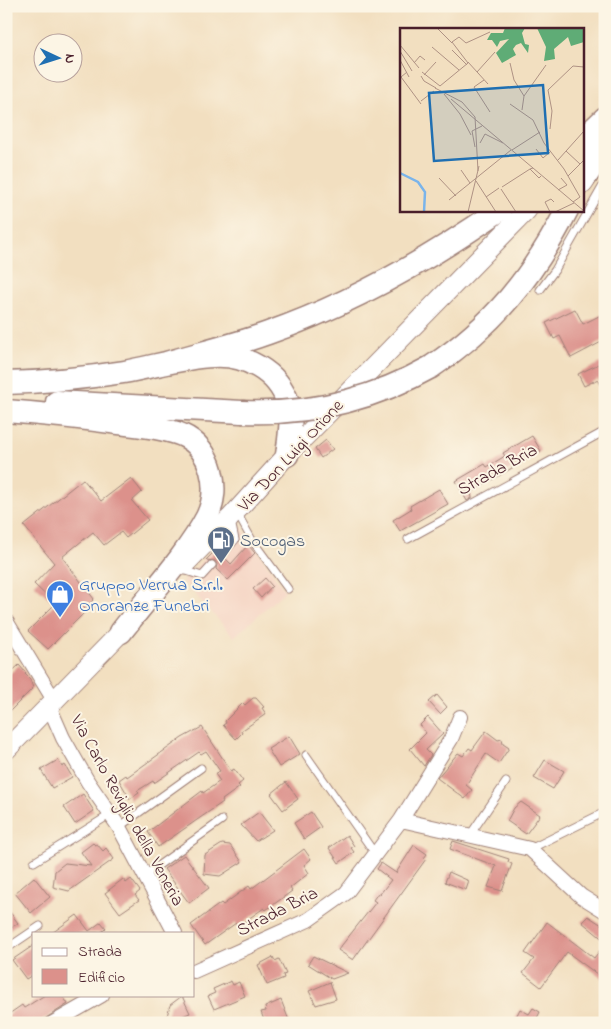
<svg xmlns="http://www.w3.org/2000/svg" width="611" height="1029" font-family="'Indie Flower',sans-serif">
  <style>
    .built { fill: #f5d3c2 }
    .building { fill: #dc918b }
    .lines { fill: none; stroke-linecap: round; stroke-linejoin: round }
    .service-casing { stroke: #9e7f76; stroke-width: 9 }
    .minor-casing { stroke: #9e7f76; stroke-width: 16 }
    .secondary-casing { stroke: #9e7f76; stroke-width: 21 }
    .trunk-casing { stroke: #9e7f76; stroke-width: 25 }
    .service { stroke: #fff; stroke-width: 7 }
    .minor { stroke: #fff; stroke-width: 14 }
    .secondary { stroke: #fff; stroke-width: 19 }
    .trunk { stroke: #fff; stroke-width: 22 }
    .trunk-bridge-casing { stroke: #9e7f76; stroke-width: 25; stroke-linecap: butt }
    .trunk-bridge { stroke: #fff; stroke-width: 22 }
    .labels { text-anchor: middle; stroke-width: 4; stroke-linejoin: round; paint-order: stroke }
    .street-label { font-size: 18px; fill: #4a1f2b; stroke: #fcf5e5 }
    .service-label { font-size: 18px; fill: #4e5e75; stroke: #fcf5e5; text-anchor: start }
    .shop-label { font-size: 18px; fill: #366cbe; stroke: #fcf5e5; text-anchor: start }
    .inset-river { fill: none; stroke: #7ab4eb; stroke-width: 2.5 }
    .inset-road { fill: none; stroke: #af9284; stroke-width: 1 }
    .view { fill: #1f6fb2; fill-opacity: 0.15; stroke: #1f6fb2; stroke-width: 2.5 }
    .inset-edge { fill: none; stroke: #4a1f2b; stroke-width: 2.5 }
  </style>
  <rect width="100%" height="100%" fill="#fcf5e5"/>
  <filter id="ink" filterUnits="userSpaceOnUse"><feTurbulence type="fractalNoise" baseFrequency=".02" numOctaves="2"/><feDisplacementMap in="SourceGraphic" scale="10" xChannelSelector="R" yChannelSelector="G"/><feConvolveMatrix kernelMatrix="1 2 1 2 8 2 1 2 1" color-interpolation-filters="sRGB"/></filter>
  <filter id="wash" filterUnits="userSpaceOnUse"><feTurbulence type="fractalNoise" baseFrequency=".0096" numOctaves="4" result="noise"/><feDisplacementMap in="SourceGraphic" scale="20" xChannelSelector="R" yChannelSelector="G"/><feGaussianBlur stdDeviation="1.12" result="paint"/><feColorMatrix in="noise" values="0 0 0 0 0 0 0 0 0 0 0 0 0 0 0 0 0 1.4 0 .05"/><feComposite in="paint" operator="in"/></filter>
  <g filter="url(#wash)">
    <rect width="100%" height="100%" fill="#f2dfc0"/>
    <path class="built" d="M 238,522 L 285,591 L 234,637 L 183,581 Z"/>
    <g id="blocks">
      <path class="building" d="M 575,309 L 583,324 L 605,313 L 605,340 L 571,358 L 560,336 L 554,339 L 546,323 Z
        M 605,361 L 605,393 L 598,379 L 584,386 L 578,374 Z
        M 532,436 L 541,451 L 471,492 L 472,498 L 467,501 L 456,481 L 485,464 L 487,467 L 505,456 L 503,453 Z
        M 326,440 L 333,449 L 321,458 L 315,449 Z
        M 131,478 L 142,492 L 132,501 L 148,520 L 126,538 L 121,532 L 104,545 L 93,532 L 62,557 L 94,599 L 83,610 L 85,612 L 48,649 L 28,631 L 55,604 L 34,584 L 54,563 L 24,526 L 83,479 L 101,501 Z
        M 439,489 L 448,504 L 400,531 L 393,520 L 411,509 L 410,506 Z
        M 248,545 L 255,553 L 228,580 L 216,569 L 217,564 L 215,561 L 206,560 L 216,550 L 218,559 L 225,558 L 231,564 Z
        M 265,578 L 272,586 L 261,598 L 253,589 Z
        M 19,665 L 26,673 L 25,674 L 30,679 L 33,688 L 6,715 L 6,677 Z
        M 437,695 L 447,707 L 440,714 L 429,702 Z
        M 253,698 L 256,698 L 264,707 L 262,708 L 266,714 L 241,731 L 242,733 L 236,739 L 223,725 L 226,723 L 225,721 L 243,703 L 245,705 Z
        M 428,717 L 443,734 L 426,750 L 431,755 L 424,766 L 410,749 L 426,733 L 420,725 Z
        M 202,727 L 231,771 L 234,769 L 243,781 L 238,785 L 240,787 L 222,800 L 223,802 L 158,847 L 148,832 L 202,791 L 203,793 L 220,781 L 215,774 L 220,771 L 206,751 L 201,754 L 199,752 L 154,783 L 153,781 L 137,791 L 139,793 L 130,799 L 119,780 L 126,775 L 127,777 L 182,738 Z
        M 486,731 L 498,740 L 502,739 L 503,744 L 509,748 L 499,763 L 486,754 L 466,785 L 472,790 L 465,799 L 437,778 L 458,753 L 463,756 L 469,748 L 472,750 Z
        M 289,736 L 300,754 L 279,767 L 268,749 Z
        M 58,760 L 62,767 L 65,765 L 72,777 L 52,788 L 41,770 Z
        M 545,760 L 564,771 L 553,789 L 534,778 Z
        M 286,782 L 298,799 L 283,810 L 271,794 Z
        M 83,794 L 94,811 L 75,824 L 64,807 Z
        M 521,802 L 540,815 L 526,834 L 507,821 L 514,808 Z
        M 259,812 L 273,830 L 256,841 L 241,825 Z
        M 311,812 L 321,827 L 304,839 L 294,823 Z
        M 347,835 L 354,846 L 351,848 L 354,852 L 339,863 L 329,848 Z
        M 453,841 L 509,859 L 508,862 L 512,864 L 502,891 L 488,887 L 496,866 L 450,849 Z
        M 93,843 L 95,845 L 97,844 L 103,851 L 106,848 L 114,859 L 69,891 L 53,887 L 55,871 L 65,863 L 91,866 L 81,852 Z
        M 222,844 L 230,845 L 242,862 L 220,876 L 204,874 L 205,855 Z
        M 414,845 L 427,854 L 424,858 L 426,859 L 353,960 L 338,950 L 376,902 L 373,900 L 378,893 L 380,894 L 391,880 L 377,869 L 381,863 L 396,873 Z
        M 304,849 L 311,859 L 304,865 L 309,873 L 290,888 L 292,891 L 266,910 L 264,908 L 238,926 L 236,923 L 205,945 L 191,925 L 221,903 L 223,905 L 249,886 L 251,889 Z
        M 184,855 L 209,888 L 189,903 L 164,869 Z
        M 449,872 L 469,881 L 466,890 L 445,882 Z
        M 34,877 L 50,897 L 31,913 L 15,893 Z
        M 123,879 L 126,883 L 131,879 L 140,891 L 135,895 L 139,900 L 120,913 L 105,893 Z
        M 6,907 L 18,923 L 6,932 Z
        M 77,915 L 89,931 L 101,922 L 106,928 L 101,933 L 52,933 Z
        M 588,916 L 605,927 L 605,941 L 582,922 Z
        M 547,922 L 594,958 L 605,944 L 605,980 L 567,952 L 541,987 L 523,973 L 534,959 L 525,953 Z
        M 34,945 L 34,974 L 26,979 L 12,960 Z
        M 313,956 L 348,973 L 332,979 L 308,964 Z
        M 273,957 L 275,961 L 279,959 L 286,974 L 283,975 L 284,978 L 267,985 L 258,965 Z
        M 231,981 L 233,985 L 239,982 L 245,996 L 214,1009 L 208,996 L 215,993 L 213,989 Z
        M 330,982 L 336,999 L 316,1005 L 309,991 Z
        M 45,995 L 62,995 L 68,1004 L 38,1023 L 9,1023 L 6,1016 L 22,1005 L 24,1008 Z
        M 182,996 L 190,1013 L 170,1021 L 167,1016 L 170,1005 Z
        M 281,1000 L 290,1023 L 265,1023 L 261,1012 L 266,1011 L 265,1007 Z
        M 533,1008 L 540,1012 L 537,1018 L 545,1023 L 513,1023 L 520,1009 L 529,1014 Z"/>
    </g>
  </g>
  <g filter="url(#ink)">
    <use href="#blocks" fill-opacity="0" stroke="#9e7f76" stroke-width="1"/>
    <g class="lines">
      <g class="service-casing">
        <path id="service" d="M 540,290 L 555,270 L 605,182
          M 237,513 L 252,540 L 288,589
          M 408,539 L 605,431
          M 221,555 L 235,540 L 231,521
          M 183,570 L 202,576 L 212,565
          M 306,755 L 376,855
          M 119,827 L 201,768
          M 470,835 L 506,782
          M 530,849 L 605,812
          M 34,862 L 111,814
          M 145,875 L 222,820
          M 6,949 L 40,926"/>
      </g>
      <g class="minor-casing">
        <path id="minor" d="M 6,621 L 54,700
          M 49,706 L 63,738 L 88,782 L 119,827 L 175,933
          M 401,820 L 530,849 L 581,896 L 605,911
          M 194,971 L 308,920 L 346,893 L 401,820 L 451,739 L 460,717
          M 53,1023 L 102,995"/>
      </g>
      <g class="secondary-casing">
        <path id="secondary" d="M 582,154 L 604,132
          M 184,565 L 230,518 L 287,455 L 527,210
          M 6,750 L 131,622"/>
      </g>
      <g class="trunk-casing">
        <path id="trunk" d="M 582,140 L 605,118
          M 582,182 L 605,148
          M 166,363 C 200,353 235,345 268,333 C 351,304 428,260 500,210
          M 431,367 C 494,325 533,276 567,210
          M 6,383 C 46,382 85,378 124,372 C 153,367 183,357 213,356 C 244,354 278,371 288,403 C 293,419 289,439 287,455
          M 57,402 L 242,412
          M 6,411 C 44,414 82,418 119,423 C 140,426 162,427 182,435 C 212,448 221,489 207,517 C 188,554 147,598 121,632"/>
      </g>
      <use href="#service" class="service"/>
      <use href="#minor" class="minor"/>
      <use href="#secondary" class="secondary"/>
      <use href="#trunk" class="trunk"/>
      <g class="trunk-bridge-casing">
        <path id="trunk-bridge" d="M 242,412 C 310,415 372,400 431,367"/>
      </g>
      <use href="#trunk-bridge" class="trunk-bridge"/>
    </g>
  </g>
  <defs>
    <g id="fuel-pin" transform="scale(1.4375)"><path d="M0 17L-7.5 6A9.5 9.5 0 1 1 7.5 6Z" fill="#5c6f8a" stroke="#fcf5e5"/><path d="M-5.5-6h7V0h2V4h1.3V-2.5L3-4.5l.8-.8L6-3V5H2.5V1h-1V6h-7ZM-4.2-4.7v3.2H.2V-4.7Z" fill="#fff"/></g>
    <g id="shop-pin" transform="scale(1.4375)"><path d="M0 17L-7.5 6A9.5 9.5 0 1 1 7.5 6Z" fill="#3f7fe0" stroke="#fcf5e5"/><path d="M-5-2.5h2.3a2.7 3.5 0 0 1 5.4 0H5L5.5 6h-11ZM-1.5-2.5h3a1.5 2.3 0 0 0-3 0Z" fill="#fff"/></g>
  </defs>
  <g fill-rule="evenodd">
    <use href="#fuel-pin" x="221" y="540"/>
    <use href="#shop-pin" x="60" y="594"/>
  </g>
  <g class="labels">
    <g class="street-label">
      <text transform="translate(290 455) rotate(-47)" y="6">Via Don Luigi Orione</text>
      <text transform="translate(497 469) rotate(-29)" y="6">Strada Bria</text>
      <text transform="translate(128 810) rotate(61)" y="6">Via Carlo Reviglio della Veneria</text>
      <text transform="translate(277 911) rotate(-27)" y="6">Strada Bria</text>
    </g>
    <g class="service-label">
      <text x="240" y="546">Socogas</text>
    </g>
    <g class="shop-label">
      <text x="79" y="590">Gruppo Verrua S.r.l.<tspan x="79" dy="21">Onoranze Funebri</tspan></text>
    </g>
  </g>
  <g transform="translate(400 28)">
    <rect width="184" height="184" fill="#f2dfc0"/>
    <path d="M 105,0 L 125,0 L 122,5 L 125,16 L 129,17 L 128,25 L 121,15 L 116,17 L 113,21 L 116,27 L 102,35 L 96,25 L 109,11 L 100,13 L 97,19 L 92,12 L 87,12 L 91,5 L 103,5 ZM 137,0 L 184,0 L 184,14 L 171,18 L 168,9 L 154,21 L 155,31 L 144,33 L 146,19 Z" fill="#5fac76"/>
    <path class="inset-river" d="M 0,145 L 18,154 L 25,164 L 24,184"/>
    <path class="inset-road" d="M 37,0 L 52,15M 0,17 L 19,40M 32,19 L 59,42M 52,22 L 67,37M 0,23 L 12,43M 0,32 L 9,49M 68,34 L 88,56M 14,35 L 20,28 L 25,32M 110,35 L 114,52 L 124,68M 7,44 L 1,49 L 21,76M 22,44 L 40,58 L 68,35 L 52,14 L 59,9 L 66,15 L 90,4M 77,44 L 95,24M 24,47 L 36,34M 21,48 L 24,53 L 36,60M 84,52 L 74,59 L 90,84M 35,60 L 62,74 L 75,89 L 78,143M 44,66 L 60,86 L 71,107M 51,71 L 133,140M 21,73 L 34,63M 110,76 L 133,92 L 144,115 L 164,141 L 180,169 L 173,174M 122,82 L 124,68 L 146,37M 150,101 L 152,83 L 148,62 L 173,38 L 184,39M 80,115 L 85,106 L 103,115M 75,119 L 72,103 L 82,98M 136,121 L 143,130 L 150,124M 112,122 L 140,104M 166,123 L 180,136M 158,132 L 184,103M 61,142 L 70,155M 141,148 L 139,150 L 130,141 L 133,140 L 184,183M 168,148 L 184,132M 39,150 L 56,168M 76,153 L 96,184M 102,159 L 130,141M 101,161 L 116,184M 158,162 L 167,157 L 161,150M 86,169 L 99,160M 49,172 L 111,122M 68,184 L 79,138M 150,184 L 145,174 L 151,171 L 154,174M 155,184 L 174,175"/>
    <path class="view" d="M 143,57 L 148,125 L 34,133 L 29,65 Z"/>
    <rect width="184" height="184" class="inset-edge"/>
  </g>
  <rect width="611" height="1029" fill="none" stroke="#fcf5e5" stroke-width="25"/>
  <rect x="32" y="932" width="162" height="65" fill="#fcf5e5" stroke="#b59f9b"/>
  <rect x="42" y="948" width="25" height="8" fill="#ffffff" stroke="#b59f9b"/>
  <text x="78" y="956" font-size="15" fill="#4a1f2b">Strada</text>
  <rect x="42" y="969" width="25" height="15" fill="#dc918b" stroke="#b59f9b"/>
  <text x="78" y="982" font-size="15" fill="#4a1f2b">Edificio</text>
  <g transform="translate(58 58) rotate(94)"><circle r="24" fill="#fcf5e5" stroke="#b59f9b"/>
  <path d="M0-4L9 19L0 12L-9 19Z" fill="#1f6fb2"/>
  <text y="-8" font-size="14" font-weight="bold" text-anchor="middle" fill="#4a1f2b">N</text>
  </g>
</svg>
